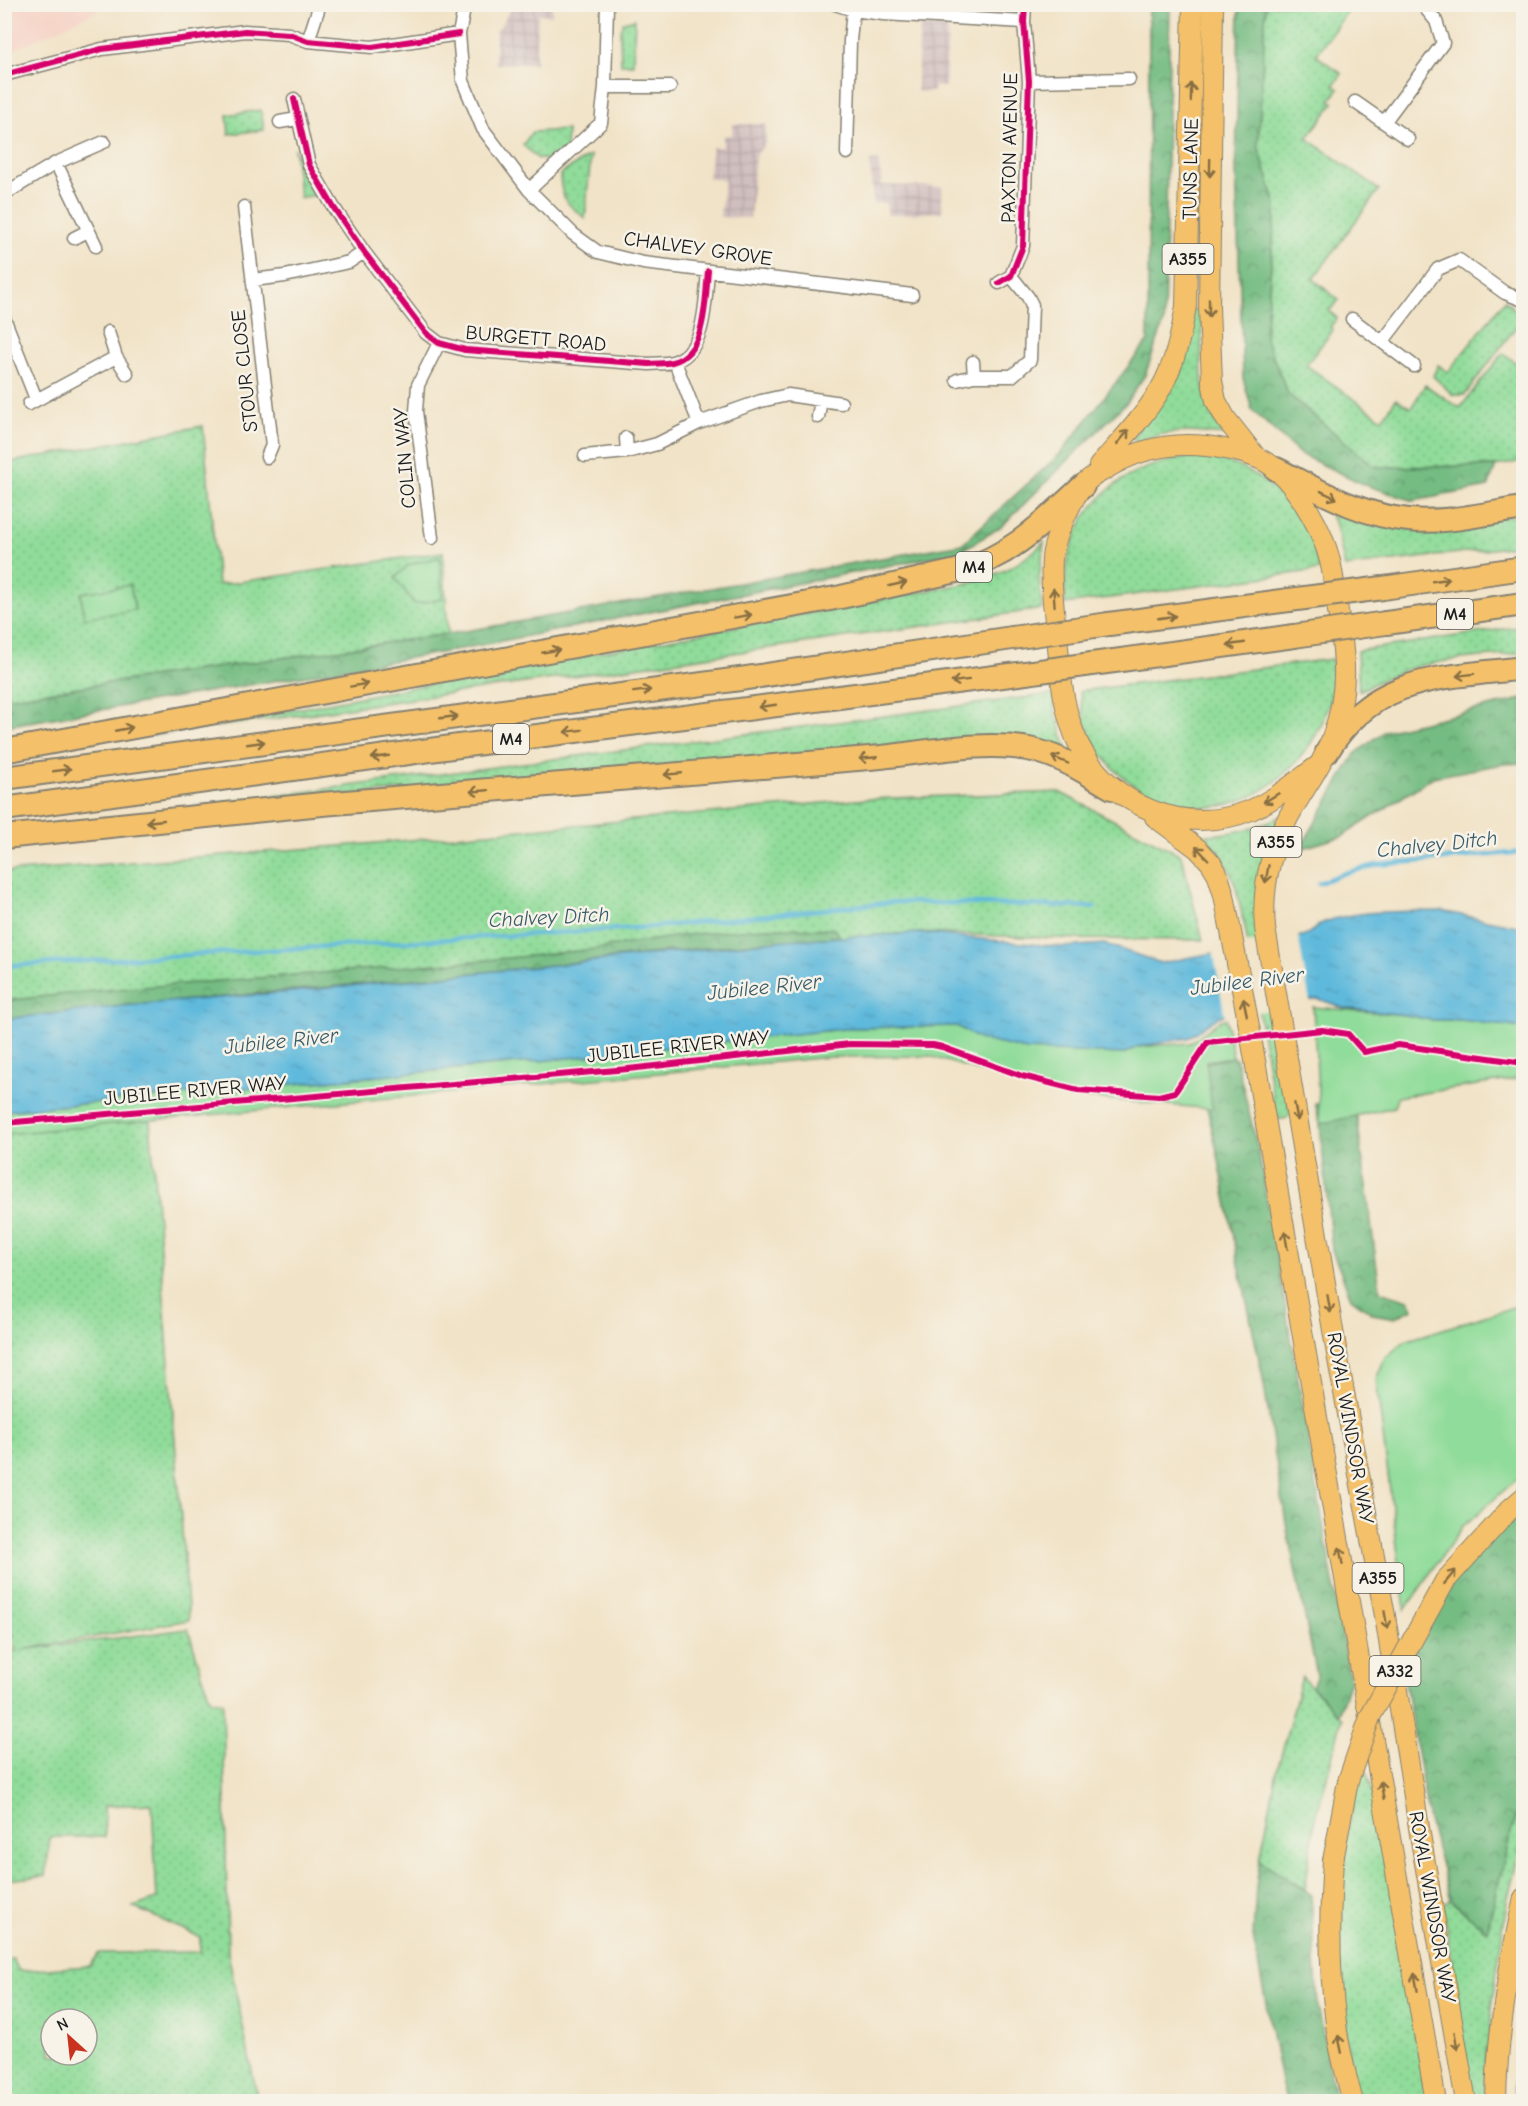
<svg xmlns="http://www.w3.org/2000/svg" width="1528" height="2106" font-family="'Comic Neue',sans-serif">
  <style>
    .built { fill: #f6d2c5 }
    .industrial { fill: url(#industrial-grid) }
    .grass { fill: url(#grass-dots); stroke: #567c5b; stroke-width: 1.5; fill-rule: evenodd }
    .forest { fill: url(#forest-crowns); stroke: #486c4f; stroke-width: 1.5 }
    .park { fill: #90dc9a; stroke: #567c5b; stroke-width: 1.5 }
    .water { fill: url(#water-ripples); stroke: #3e6a7c; stroke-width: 1.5 }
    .pier { fill: #f1e3c7 }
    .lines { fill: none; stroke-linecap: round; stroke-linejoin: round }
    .stream { stroke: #5fb9dc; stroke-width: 4.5 }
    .street-casing { stroke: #868072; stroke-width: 15 }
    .primary-casing { stroke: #868072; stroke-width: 22 }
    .highway-casing { stroke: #868072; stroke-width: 26 }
    .street { stroke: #fff; stroke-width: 12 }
    .primary { stroke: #f4c16a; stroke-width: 20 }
    .highway { stroke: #f4c16a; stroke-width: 22 }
    .primary-bridge-casing { stroke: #868072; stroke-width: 22; stroke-linecap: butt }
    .highway-bridge-casing { stroke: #868072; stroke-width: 26; stroke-linecap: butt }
    .primary-bridge { stroke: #f4c16a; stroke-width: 20 }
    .highway-bridge { stroke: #f4c16a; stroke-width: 22 }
    .cycleway-casing { stroke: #f7f3e8; stroke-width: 10 }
    .cycleway { stroke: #d6006c; stroke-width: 6 }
    .oneway { stroke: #886e43 }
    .labels { text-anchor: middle; stroke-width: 5; stroke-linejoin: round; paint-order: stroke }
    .shield { fill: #f7f3e8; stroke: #5e5c59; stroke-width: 1.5 }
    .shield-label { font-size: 18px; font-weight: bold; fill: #1c1c1c }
    .street-label { font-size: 20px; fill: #1c1c1c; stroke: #f7f3e8 }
    .water-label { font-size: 21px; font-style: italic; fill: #375b69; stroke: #f7f3e8 }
  </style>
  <defs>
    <pattern id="industrial-grid" width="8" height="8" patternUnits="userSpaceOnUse" patternTransform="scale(1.5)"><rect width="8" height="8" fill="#d1bfbf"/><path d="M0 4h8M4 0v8" fill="none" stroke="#b3a4a4"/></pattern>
    <pattern id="grass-dots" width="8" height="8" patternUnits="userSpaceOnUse" patternTransform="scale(1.5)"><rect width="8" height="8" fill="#90dc9a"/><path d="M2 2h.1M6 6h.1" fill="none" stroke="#7cbc84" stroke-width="1.8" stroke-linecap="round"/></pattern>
    <pattern id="forest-crowns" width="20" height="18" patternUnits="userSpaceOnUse" patternTransform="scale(1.5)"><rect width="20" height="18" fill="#74bc82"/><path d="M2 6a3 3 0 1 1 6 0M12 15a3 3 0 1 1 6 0" fill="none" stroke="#5e986a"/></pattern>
    <pattern id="water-ripples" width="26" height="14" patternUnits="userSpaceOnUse" patternTransform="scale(1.5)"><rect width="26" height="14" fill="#5fb9dc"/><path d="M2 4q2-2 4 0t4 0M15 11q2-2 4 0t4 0" fill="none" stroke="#529ebc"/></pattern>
  </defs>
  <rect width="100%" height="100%" fill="#f7f3e8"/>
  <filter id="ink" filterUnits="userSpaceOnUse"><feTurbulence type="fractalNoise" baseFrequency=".0167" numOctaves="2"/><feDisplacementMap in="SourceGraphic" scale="12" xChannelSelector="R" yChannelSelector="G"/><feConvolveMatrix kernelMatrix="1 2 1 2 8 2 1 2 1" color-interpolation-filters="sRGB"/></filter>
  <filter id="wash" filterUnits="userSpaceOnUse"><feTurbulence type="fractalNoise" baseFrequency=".008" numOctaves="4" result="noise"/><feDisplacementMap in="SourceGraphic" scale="24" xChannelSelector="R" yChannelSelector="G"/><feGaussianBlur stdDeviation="1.35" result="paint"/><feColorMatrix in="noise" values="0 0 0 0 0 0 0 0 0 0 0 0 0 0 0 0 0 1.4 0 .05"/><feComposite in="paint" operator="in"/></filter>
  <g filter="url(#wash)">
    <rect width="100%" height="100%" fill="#f1e3c7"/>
    <path class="built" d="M 5,4 L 110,4 L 110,5 L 5,54 Z"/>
    <path class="industrial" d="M 514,4 L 552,5 L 552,15 L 538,14 L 535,63 L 495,64 L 496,33 Z
      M 920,25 L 948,26 L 945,87 L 934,86 L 933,92 L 917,91 Z
      M 733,124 L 766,124 L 766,142 L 755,157 L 750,218 L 720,217 L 724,180 L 708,178 L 712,147 L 723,147 L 723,136 L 732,135 Z
      M 878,160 L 882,185 L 942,187 L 942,212 L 887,215 L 887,203 L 873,203 L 870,161 Z"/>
    <path class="grass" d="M 1266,5 L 1352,5 L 1316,55 L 1342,74 L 1334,85 L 1339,89 L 1330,100 L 1334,103 L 1307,138 L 1379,190 L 1313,279 L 1339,300 L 1329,311 L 1337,318 L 1330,327 L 1333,330 L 1306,365 L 1382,419 L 1396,399 L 1411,408 L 1425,385 L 1460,408 L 1503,353 L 1523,368 L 1523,461 L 1496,466 L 1375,467 L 1288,394 L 1265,337 L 1276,205 L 1258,146 Z
      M 635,19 L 633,64 L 621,64 L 620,32 L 623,22 Z
      M 261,110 L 264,130 L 229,134 L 227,115 Z
      M 567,130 L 566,149 L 552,160 L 538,159 L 523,145 L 532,132 Z
      M 294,148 L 316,195 L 300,198 Z
      M 591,155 L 585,218 C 566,204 561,199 560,174 Z
      M 1505,300 L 1519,314 L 1518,324 L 1465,395 L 1453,395 L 1433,376 L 1438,365 L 1448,372 Z
      M 1191,309 L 1203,312 C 1201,359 1195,393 1223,435 C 1190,431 1168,429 1136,442 L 1134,438 Z
      M 203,426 L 218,585 L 443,552 L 448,634 L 5,698 L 5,463 Z
      M 1192,457 C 1199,458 1208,457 1215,459 C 1253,466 1293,499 1309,534 C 1314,545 1317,558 1319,570 L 1065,604 C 1061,519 1109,467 1192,457 Z
      M 1324,505 L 1523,517 L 1523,545 L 1345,567 L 1336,525 Z
      M 1044,542 L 1039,578 L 1042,609 L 152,736 L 964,584 C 998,575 1019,567 1044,542 Z
      M 1523,626 L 1523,653 C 1488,657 1450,658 1415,667 C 1396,672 1377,682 1359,691 L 1357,651 Z
      M 1332,659 C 1332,671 1333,683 1331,695 C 1320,748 1273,797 1220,806 C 1173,814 1118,785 1095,744 C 1085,728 1082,710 1080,691 Z
      M 1053,694 L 1055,712 L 1069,754 L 1033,742 L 187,807 Z
      M 1059,792 L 1181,855 L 1203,940 L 1081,939 L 921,933 L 840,937 L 834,929 C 723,938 612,949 500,959 C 335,973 169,983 5,1001 L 5,872 L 365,844 L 867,799 Z
      M 1279,817 L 1262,864 L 1290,1115 C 1285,1120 1282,1120 1276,1117 L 1245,927 L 1235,884 L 1228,867 L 1217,850 L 1200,835 C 1229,835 1253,830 1279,817 Z
      M 150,1120 L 189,1620 L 21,1650 L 188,1629 L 210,1699 L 223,1702 L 228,1953 L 258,2101 L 5,2101 L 5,1960 L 13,1959 L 19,1971 L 90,1966 L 99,1953 L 200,1952 L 200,1937 L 133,1907 L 157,1899 L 152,1804 L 104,1806 L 105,1837 L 50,1837 L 46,1876 L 5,1880 L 5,1653 L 16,1651 L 4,1606 L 5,1134 ZM 51,2019 L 87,2019 L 87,2055 L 51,2055 Z
      M 1302,1677 L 1342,1719 L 1314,1826 L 1305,1890 L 1260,1860 L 1276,1775 Z
      M 1362,1757 L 1379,1814 L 1427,2101 L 1358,2102 L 1351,2075 L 1332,1917 Z
      M 1523,1792 L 1523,1836 L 1507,1901 L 1497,1970 L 1486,2057 L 1484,2101 L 1473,2101 L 1466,2063 L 1456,1981 L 1442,1904 L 1450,1900 L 1487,1931 L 1512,1828 Z"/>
    <path class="forest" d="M 1149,5 L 1170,5 L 1164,322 L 1145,375 L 1127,402 L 1001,527 L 959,552 L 445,652 L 5,726 L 5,698 L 448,634 L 962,544 L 1061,453 L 1148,341 Z
      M 1239,5 L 1266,5 L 1258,146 L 1276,205 L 1265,337 L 1288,394 L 1375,467 L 1496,466 L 1488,487 L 1413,501 L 1365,485 L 1300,454 L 1252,410 L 1243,378 L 1236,171 Z
      M 1523,699 L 1523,763 L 1503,764 L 1433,777 L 1343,836 L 1300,849 L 1355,754 L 1385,731 Z
      M 765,928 L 834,929 L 840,937 C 718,944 596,961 474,973 C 318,989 161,1001 5,1019 L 4,1001 L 93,991 L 500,959 L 595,949 L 693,934 Z
      M 1233,1057 L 1236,1058 L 1259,1154 L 1350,1680 L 1338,1715 L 1312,1686 L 1317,1675 L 1288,1535 L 1262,1373 L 1239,1265 L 1218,1155 L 1197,1065 Z
      M 1315,1103 L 1355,1103 L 1380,1291 L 1409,1300 L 1413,1309 L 1395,1318 L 1373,1314 L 1351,1298 L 1332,1250 L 1320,1124 Z
      M 1523,1514 L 1523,1792 L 1512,1828 L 1487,1931 L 1450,1900 L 1428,1816 L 1403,1671 L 1454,1582 L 1491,1536 Z
      M 1260,1860 L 1311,1895 L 1318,2006 L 1336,2101 L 1287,2101 L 1282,2086 L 1253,1937 L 1256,1887 Z
      M 1523,2024 L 1523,2101 L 1513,2101 Z"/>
    <path class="park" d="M 440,557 L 442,599 L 415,604 L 395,578 L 408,565 Z
      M 130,585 L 135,610 L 84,618 L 81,593 Z
      M 1313,1007 L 1406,1015 L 1431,1020 L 1460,1020 L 1523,1028 L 1523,1078 L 1397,1097 L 1394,1107 L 1320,1124 Z
      M 1226,1019 L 1233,1057 L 1206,1061 L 1212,1109 L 1081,1097 L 1055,1093 L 929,1056 L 830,1057 L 5,1134 L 5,1111 L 539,1061 L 853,1028 L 957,1026 L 979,1039 L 1123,1054 L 1137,1047 L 1190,1043 L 1221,1020 Z
      M 1523,1304 L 1523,1474 L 1462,1527 L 1405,1610 L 1376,1379 L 1385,1358 L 1405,1341 Z"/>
    <path class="water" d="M 1441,911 L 1523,927 L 1523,1028 L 1460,1020 L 1431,1020 L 1406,1015 L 1343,1008 L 1319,999 L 1220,1016 L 1188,1038 L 1137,1047 L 1123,1054 L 1026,1050 L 979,1039 L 957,1026 L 853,1028 L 539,1061 L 5,1111 L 4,1019 L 142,1004 L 290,992 L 603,960 L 785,940 L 921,933 L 1064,947 L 1105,944 L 1161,963 L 1302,936 C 1312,934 1316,925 1325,922 C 1360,909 1404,912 1441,911 Z"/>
    <path class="pier" d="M 1298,934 L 1310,1003 L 1225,1018 L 1213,950 Z"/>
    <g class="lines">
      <path class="stream" d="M 1319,883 L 1345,873 L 1377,865 L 1524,852
        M 4,966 L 653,927 L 896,902 L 1095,907"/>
    </g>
  </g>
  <g filter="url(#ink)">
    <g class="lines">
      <g class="street-casing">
        <path id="street" d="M 465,4 L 459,34 L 463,81 L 483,129 L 529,190 L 573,234 L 598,252 L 643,263 L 912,295
          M 835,4 L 853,10 L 883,14 L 1024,22
          M 308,41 L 320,4
          M 4,75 L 102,49 L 245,31 L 289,34 L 308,41 L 372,47 L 459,34
          M 1029,81 L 1129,79
          M 605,87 L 670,87
          M 294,99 L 309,165 L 334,208 L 364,252 L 426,333 L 439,343 L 465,350 L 649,364 C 656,363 665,364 672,362 C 707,354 705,299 708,271
          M 1355,102 L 1408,139
          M 1385,121 L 1443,43 L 1436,21 L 1422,4
          M 280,122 L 297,119
          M 847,153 L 850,41 L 853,10
          M 56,163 L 96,246
          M 529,190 L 601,123 L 605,87 L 607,4
          M 4,194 L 56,163 L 104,142
          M 244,207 L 272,445 L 267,457
          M 74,238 L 88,231
          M 253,280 L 285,276 L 349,262 L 364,252
          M 999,283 L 1011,276 L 1023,246 L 1029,81 L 1024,22 L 1025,4
          M 4,318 L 36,399
          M 1352,319 L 1414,366
          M 108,332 L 116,357 L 127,374
          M 1383,341 L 1438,269 L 1459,260 L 1505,293 L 1523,300
          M 675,362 L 699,423
          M 973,362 L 974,376
          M 957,380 L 974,376 L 1012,376 L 1030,360 L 1032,305 L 1028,297 L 1011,276
          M 29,404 L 116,357
          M 818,417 L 821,400
          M 626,438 L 627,452
          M 585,456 L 627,452 L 657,444 L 699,423 L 761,401 L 788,395 L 841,403
          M 432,538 L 416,411 L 418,385 L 439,343"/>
      </g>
      <g class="primary-casing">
        <path id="primary" d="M 1213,4 L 1209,307 L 1212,381 L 1216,401 L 1226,419 L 1256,457
          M 1099,466 C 1120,442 1143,418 1160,390 C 1175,364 1181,335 1186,306 L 1193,4
          M 1319,765 C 1297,781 1276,799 1251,810 C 1186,837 1111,807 1079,745 C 1064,714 1061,681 1058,647 C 1055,618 1050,588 1052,559 C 1053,545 1059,530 1065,517 C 1070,506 1076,493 1084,484 C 1089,478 1097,474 1104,470 C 1141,446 1182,440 1225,449 C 1242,452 1263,457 1277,470 C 1300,491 1323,531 1330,561 C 1334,577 1335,595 1338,611 C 1345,656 1349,691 1333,735 C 1325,759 1310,780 1297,802 C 1273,841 1261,881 1265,928 L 1337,1354 L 1385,1616 L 1421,1840 L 1466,2102
          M 1155,817 L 1198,849 L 1211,863 L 1217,873 L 1224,895 L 1249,1026 L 1436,2102
          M 1510,1509 L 1524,1497
          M 1333,1861 C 1329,1915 1329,1970 1336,2024 C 1339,2050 1346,2076 1353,2102
          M 1496,2102 C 1497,2033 1509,1966 1524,1898"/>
      </g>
      <g class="highway-casing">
        <path id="highway" d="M 1276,469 C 1318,490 1361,516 1409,520 C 1445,524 1488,513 1524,508
          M 1383,588 L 1524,568
          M 1386,623 L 1524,604
          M 1109,624 L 1289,600
          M 1114,661 L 1294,636
          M 4,751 L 841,597 L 961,570 C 1012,556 1045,521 1083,486
          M 1327,752 C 1374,674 1444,678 1524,668
          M 4,778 L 740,679 L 1012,638
          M 4,809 L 459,746 L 1018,674
          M 4,837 L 322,804 L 881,757 C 927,752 992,739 1037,751 C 1064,758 1088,774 1112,788"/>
      </g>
      <use href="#street" class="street"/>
      <use href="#primary" class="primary"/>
      <use href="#highway" class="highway"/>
      <g class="primary-bridge-casing">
        <path id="primary-bridge" d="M 1333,1861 L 1348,1781 L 1370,1717 L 1445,1581 L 1510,1509"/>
      </g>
      <g class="highway-bridge-casing">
        <path id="highway-bridge" d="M 1289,600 L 1383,588
          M 1294,636 L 1386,623
          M 1012,638 L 1109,624
          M 1018,674 L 1114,661"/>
      </g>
      <use href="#primary-bridge" class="primary-bridge"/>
      <use href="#highway-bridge" class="highway-bridge"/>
      <g class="cycleway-casing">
        <path id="cycleway" d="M 4,75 L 102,49 L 245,31 L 289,34 L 308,41 L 372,47 L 459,34
          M 294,99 L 309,165 L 334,208 L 364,252 L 426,333 L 439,343 L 465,350 L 649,364 C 656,363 665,364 672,362 C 707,354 705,299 708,271
          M 999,283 L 1011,276 L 1023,246 L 1029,81 L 1024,22 L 1025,4
          M 4,1123 L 628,1069 L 850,1044 L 933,1045 L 942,1047 L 1022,1076 L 1078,1090 L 1159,1096 L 1175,1092 L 1208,1042 L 1322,1030 L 1348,1034 L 1364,1052 L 1398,1045 L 1524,1063"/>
      </g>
      <use href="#cycleway" class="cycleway"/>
    </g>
    <defs><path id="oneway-shaft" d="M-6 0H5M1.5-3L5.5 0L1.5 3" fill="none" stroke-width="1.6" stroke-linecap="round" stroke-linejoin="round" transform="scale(1.5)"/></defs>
    <g class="oneway">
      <use href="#oneway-shaft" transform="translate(1191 92) rotate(-89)"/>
      <use href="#oneway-shaft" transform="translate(1210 168) rotate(91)"/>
      <use href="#oneway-shaft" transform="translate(1209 308) rotate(90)"/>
      <use href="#oneway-shaft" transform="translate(1123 437) rotate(-50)"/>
      <use href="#oneway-shaft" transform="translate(1329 495) rotate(26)"/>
      <use href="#oneway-shaft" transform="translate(1441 580) rotate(-8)"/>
      <use href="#oneway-shaft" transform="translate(898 584) rotate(-13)"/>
      <use href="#oneway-shaft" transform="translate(1054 597) rotate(-94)"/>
      <use href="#oneway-shaft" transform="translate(743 616) rotate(-10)"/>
      <use href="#oneway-shaft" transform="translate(1167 617) rotate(-8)"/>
      <use href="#oneway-shaft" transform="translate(1236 644) rotate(172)"/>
      <use href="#oneway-shaft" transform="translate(551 651) rotate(-10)"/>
      <use href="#oneway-shaft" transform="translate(1465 675) rotate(173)"/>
      <use href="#oneway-shaft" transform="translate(960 681) rotate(173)"/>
      <use href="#oneway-shaft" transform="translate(359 685) rotate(-10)"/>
      <use href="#oneway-shaft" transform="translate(642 691) rotate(-7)"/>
      <use href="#oneway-shaft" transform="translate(767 706) rotate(172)"/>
      <use href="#oneway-shaft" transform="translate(449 717) rotate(-8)"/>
      <use href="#oneway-shaft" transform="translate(124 729) rotate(-11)"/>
      <use href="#oneway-shaft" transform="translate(573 731) rotate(173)"/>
      <use href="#oneway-shaft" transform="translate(256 743) rotate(-8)"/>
      <use href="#oneway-shaft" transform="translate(380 757) rotate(172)"/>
      <use href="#oneway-shaft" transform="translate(868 758) rotate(175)"/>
      <use href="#oneway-shaft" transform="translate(1060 760) rotate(-157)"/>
      <use href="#oneway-shaft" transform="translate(62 770) rotate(-8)"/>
      <use href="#oneway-shaft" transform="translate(673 774) rotate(175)"/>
      <use href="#oneway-shaft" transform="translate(479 791) rotate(175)"/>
      <use href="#oneway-shaft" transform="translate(1271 798) rotate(148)"/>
      <use href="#oneway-shaft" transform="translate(155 821) rotate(174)"/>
      <use href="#oneway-shaft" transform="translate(1202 853) rotate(-134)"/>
      <use href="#oneway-shaft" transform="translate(1267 874) rotate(100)"/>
      <use href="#oneway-shaft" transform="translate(1245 1007) rotate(-102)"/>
      <use href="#oneway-shaft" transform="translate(1296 1112) rotate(80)"/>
      <use href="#oneway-shaft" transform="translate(1286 1240) rotate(-100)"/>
      <use href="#oneway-shaft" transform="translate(1329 1304) rotate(80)"/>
      <use href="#oneway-shaft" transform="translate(1341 1556) rotate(-100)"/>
      <use href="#oneway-shaft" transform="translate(1450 1577) rotate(-50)"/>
      <use href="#oneway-shaft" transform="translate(1386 1620) rotate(80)"/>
      <use href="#oneway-shaft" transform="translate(1382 1790) rotate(-100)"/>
      <use href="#oneway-shaft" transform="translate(1416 1982) rotate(-100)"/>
      <use href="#oneway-shaft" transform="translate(1456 2041) rotate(80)"/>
      <use href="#oneway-shaft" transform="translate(1340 2044) rotate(-102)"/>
    </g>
  </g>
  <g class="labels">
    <g class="shield">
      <rect x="1162.5" y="244" width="51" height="30" rx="4.5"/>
      <rect x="956" y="552" width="36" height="30" rx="4.5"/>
      <rect x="1437" y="599" width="36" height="30" rx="4.5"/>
      <rect x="493" y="724" width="36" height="30" rx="4.5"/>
      <rect x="1250.5" y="827" width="51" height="30" rx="4.5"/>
      <rect x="1352.5" y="1563" width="51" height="30" rx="4.5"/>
      <rect x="1369.5" y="1656" width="51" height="30" rx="4.5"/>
    </g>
    <g class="shield-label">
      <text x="1188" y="265">A355</text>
      <text x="974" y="573">M4</text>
      <text x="1455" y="620">M4</text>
      <text x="511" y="745">M4</text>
      <text x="1276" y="848">A355</text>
      <text x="1378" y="1584">A355</text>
      <text x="1395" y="1677">A332</text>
    </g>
    <g class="street-label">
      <text transform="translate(1009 148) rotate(-89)" y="7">PAXTON AVENUE</text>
      <text transform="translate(1190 169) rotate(-89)" y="7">TUNS LANE</text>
      <text transform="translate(698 248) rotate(8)" y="7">CHALVEY GROVE</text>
      <text transform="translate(536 338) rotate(5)" y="7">BURGETT ROAD</text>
      <text transform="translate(244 371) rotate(-96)" y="7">STOUR CLOSE</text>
      <text transform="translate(404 458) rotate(-95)" y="7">COLIN WAY</text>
      <text transform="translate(678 1046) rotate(-6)" y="7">JUBILEE RIVER WAY</text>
      <text transform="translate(195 1090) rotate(-5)" y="7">JUBILEE RIVER WAY</text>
      <text transform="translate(1351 1428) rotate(80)" y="7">ROYAL WINDSOR WAY</text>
      <text transform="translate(1433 1907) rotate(80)" y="7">ROYAL WINDSOR WAY</text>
    </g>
    <g class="water-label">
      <text transform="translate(1437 844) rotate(-6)" y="7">Chalvey Ditch</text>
      <text transform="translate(549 917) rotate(-3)" y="7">Chalvey Ditch</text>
      <text transform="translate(1247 981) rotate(-7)" y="7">Jubilee River</text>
      <text transform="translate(764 987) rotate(-6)" y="7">Jubilee River</text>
      <text transform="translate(281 1041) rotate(-6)" y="7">Jubilee River</text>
    </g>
  </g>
  <rect width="1528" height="2106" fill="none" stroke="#f7f3e8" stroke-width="24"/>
  <g transform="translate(69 2037) rotate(333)"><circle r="28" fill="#f7f3e8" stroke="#9f9d96" stroke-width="1.5"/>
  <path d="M0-4.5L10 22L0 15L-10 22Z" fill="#c8321e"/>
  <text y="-9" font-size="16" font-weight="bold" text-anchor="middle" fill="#1c1c1c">N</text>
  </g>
</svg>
